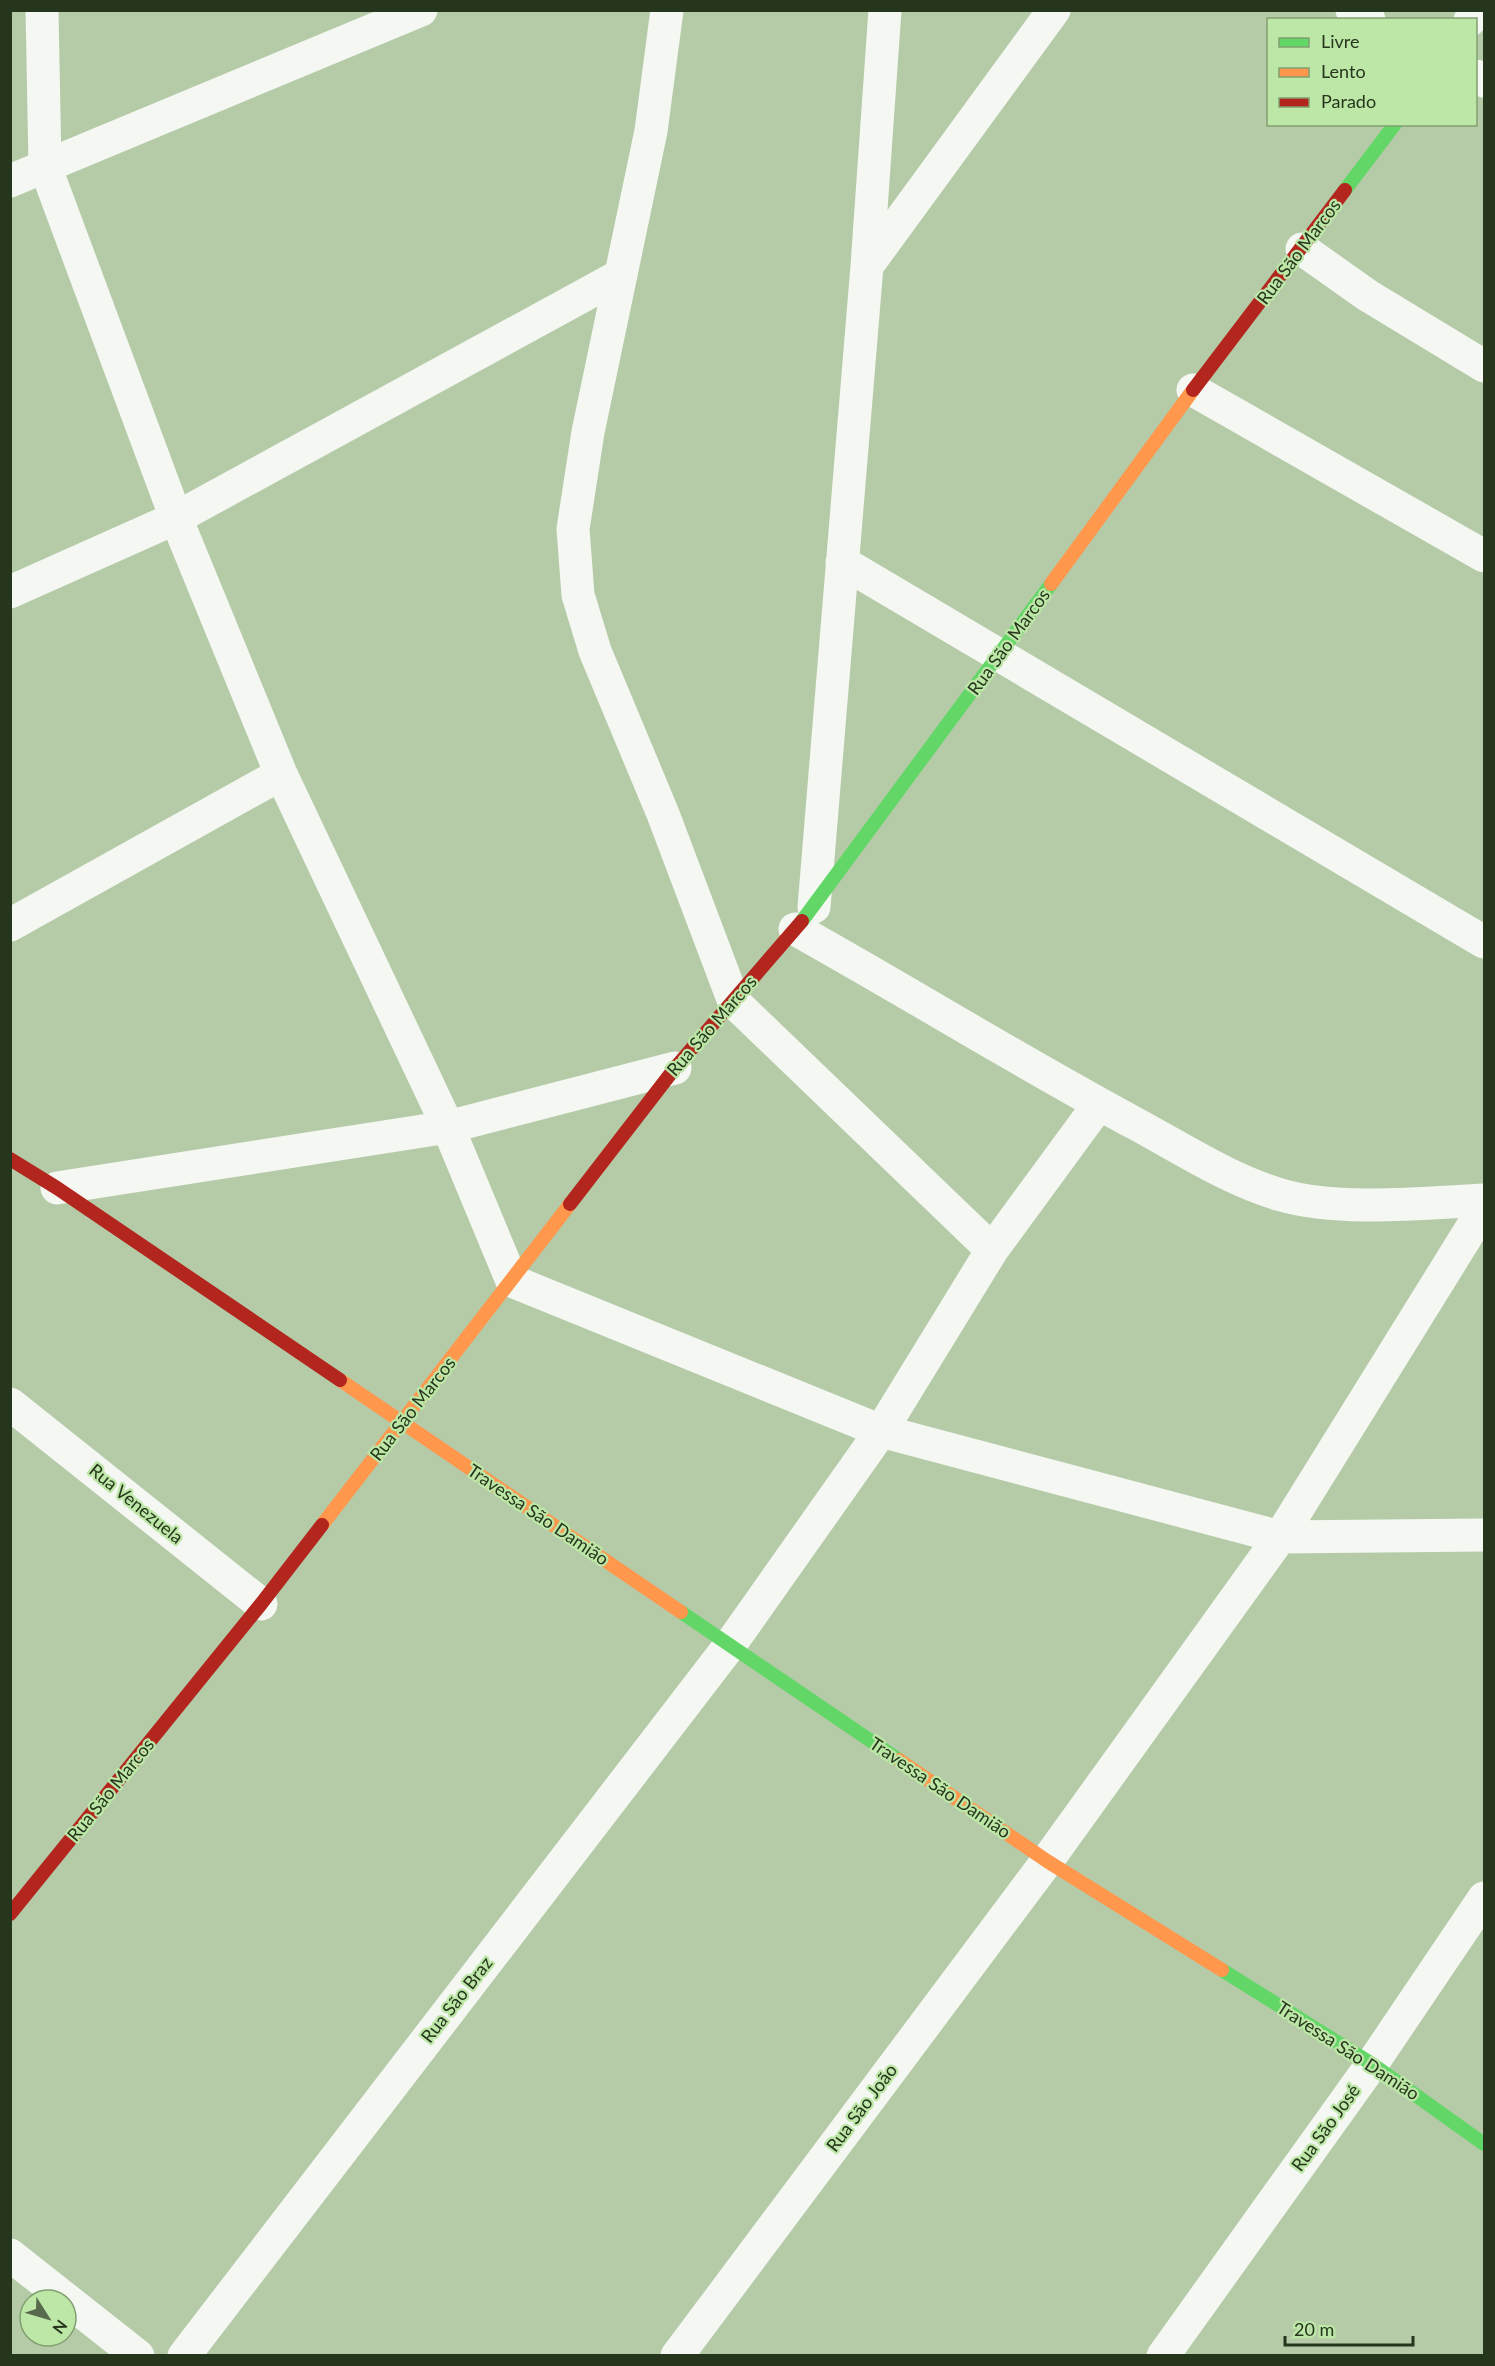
<svg xmlns="http://www.w3.org/2000/svg" width="1495" height="2366" font-family="Lato,sans-serif">
  <style>
    .lines { fill: none; stroke-linecap: round; stroke-linejoin: round }
    .street { stroke: #f4f7f2; stroke-width: 33 }
    .fast { stroke: #63d668; stroke-width: 14 }
    .slow { stroke: #ff974d; stroke-width: 14 }
    .jam { stroke: #b3261e; stroke-width: 14 }
    .labels { text-anchor: middle; stroke-width: 4.5; stroke-linejoin: round; paint-order: stroke }
    .street-label { font-size: 18px; fill: #26361d; stroke: #bde7a7 }
  </style>
  <rect width="100%" height="100%" fill="#b5cba8"/>
  <g class="lines">
    <path class="street" d="M 42,10 L 45,166 L 176,518 L 281,774 L 448,1127 L 512,1281 L 881,1431 L 1280,1537 L 1484,1535
      M 667,10 L 651,131 L 588,432 L 573,529 L 578,595 L 595,651 L 663,814 L 734,1002 L 992,1250
      M 1352,10 L 1369,20
      M 1470,20 L 1476,10
      M 1476,76 L 1484,81
      M 10,181 L 421,10
      M 1302,249 L 1367,295 L 1484,366
      M 867,266 L 1054,10
      M 1193,390 L 1484,556
      M 842,562 L 1484,942
      M 10,592 L 176,518 L 621,275
      M 814,907 L 867,266 L 885,10
      M 10,925 L 281,774
      M 795,929 C 910,993 1022,1063 1138,1125 C 1184,1150 1230,1180 1281,1195 C 1340,1212 1423,1203 1484,1200
      M 57,1188 L 448,1127 L 675,1068
      M 10,1404 L 261,1604
      M 10,2255 L 138,2356
      M 184,2356 L 730,1645 L 881,1431 L 992,1250 L 1099,1104
      M 677,2356 L 1047,1861 L 1280,1537 L 1484,1208
      M 1163,2356 L 1372,2064 L 1484,1898"/>
    <path class="fast" d="M 1345,190 L 1395,124
      M 802,921 L 1051,584
      M 681,1612 L 899,1760
      M 1222,1970 L 1372,2064 L 1484,2144"/>
    <path class="slow" d="M 1051,584 L 1193,390
      M 340,1380 L 681,1612
      M 322,1525 L 570,1204
      M 899,1760 L 1047,1861 L 1222,1970"/>
    <path class="jam" d="M 1193,390 L 1345,190
      M 10,1159 L 57,1188 L 340,1380
      M 570,1204 L 675,1068 L 802,921
      M 10,1914 L 261,1604 L 322,1525"/>
  </g>
  <g class="labels">
    <g class="street-label">
      <text transform="translate(1299 252) rotate(-53)" y="6">Rua São Marcos</text>
      <text transform="translate(1009 642) rotate(-54)" y="6">Rua São Marcos</text>
      <text transform="translate(712 1026) rotate(-49)" y="6">Rua São Marcos</text>
      <text transform="translate(413 1409) rotate(-52)" y="6">Rua São Marcos</text>
      <text transform="translate(136 1504) rotate(39)" y="6">Rua Venezuela</text>
      <text transform="translate(538 1515) rotate(34)" y="6">Travessa São Damião</text>
      <text transform="translate(940 1788) rotate(34)" y="6">Travessa São Damião</text>
      <text transform="translate(111 1790) rotate(-51)" y="6">Rua São Marcos</text>
      <text transform="translate(457 2000) rotate(-52)" y="6">Rua São Braz</text>
      <text transform="translate(1348 2051) rotate(33)" y="6">Travessa São Damião</text>
      <text transform="translate(862 2108) rotate(-53)" y="6">Rua São João</text>
      <text transform="translate(1326 2128) rotate(-54)" y="6">Rua São José</text>
    </g>
  </g>
  <rect width="1495" height="2366" fill="none" stroke="#26361d" stroke-width="24"/>
  <rect x="1267" y="18" width="210" height="108" fill="#bde7a7" stroke="#81a070" stroke-width="1.5"/>
  <rect x="1279" y="38" width="30" height="9" fill="#63d668" stroke="#81a070" stroke-width="1.5"/>
  <text x="1321" y="48" font-size="18" fill="#26361d">Livre</text>
  <rect x="1279" y="68" width="30" height="9" fill="#ff974d" stroke="#81a070" stroke-width="1.5"/>
  <text x="1321" y="78" font-size="18" fill="#26361d">Lento</text>
  <rect x="1279" y="98" width="30" height="9" fill="#b3261e" stroke="#81a070" stroke-width="1.5"/>
  <text x="1321" y="108" font-size="18" fill="#26361d">Parado</text>
  <g transform="translate(48 2318) rotate(127)"><circle r="28" fill="#bde7a7" stroke="#81a070" stroke-width="1.5"/>
  <path d="M0-4.5L10 22L0 15L-10 22Z" fill="#586a4e"/>
  <text y="-9" font-size="16" font-weight="bold" text-anchor="middle" fill="#26361d">N</text>
  </g>
  <path d="M1285 2336v9h128v-9" fill="none" stroke="#26361d" stroke-width="3"/>
  <text x="1294" y="2336" font-size="18" fill="#26361d" stroke="#bde7a7" stroke-width="4.5" paint-order="stroke">20 m</text>
</svg>
